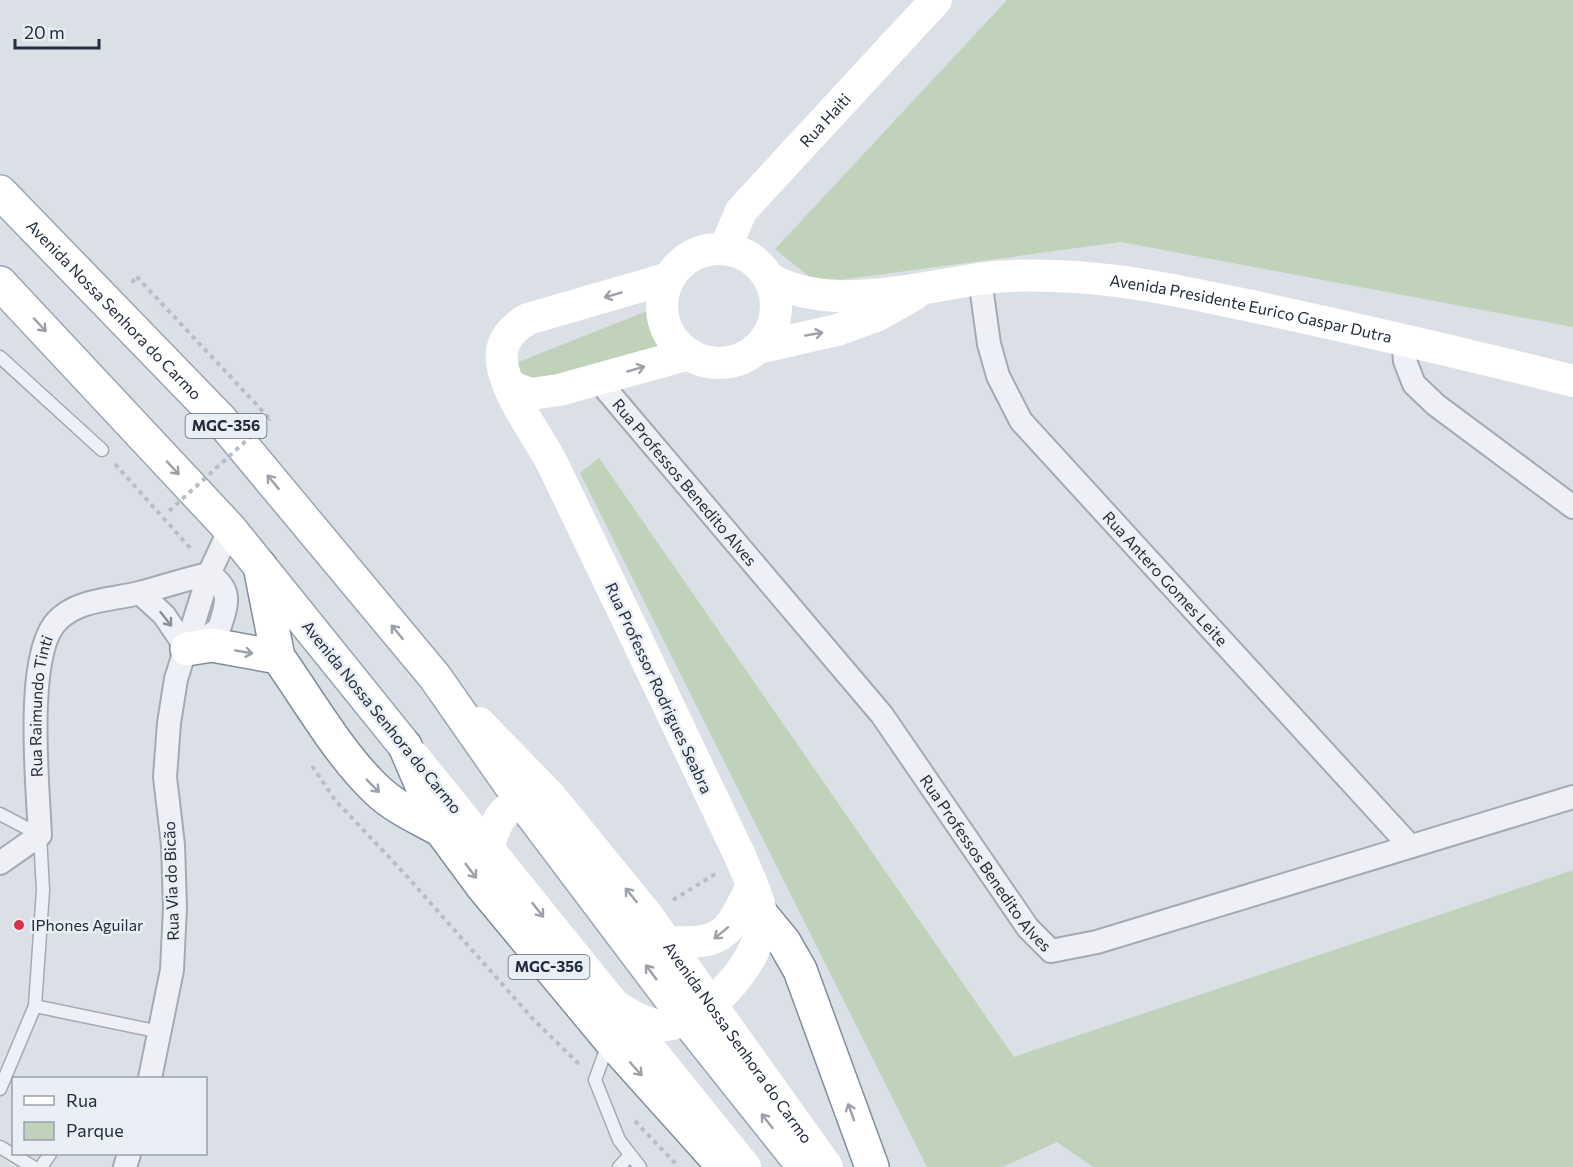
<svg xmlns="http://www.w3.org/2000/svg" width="1573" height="1167" font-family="Commissioner,sans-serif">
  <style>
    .green { fill: #c1d2bb }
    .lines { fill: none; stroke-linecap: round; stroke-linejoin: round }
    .lane-casing { stroke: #a4aab4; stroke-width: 15 }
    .street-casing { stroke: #a4aab4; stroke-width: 26 }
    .primary-casing { stroke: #99a4b4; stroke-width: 36 }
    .highway-casing { stroke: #818d9f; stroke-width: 36 }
    .path { stroke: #b9bdc5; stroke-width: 4; stroke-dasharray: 4.5 4.5; stroke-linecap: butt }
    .lane { stroke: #eef0f5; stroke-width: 12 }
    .street { stroke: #eef0f5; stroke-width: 22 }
    .secondary { stroke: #fff; stroke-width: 32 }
    .primary { stroke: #fff; stroke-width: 33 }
    .highway { stroke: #fff; stroke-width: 33 }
    .path-bridge { stroke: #b9bdc5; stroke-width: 4; stroke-dasharray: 4.5 4.5; stroke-linecap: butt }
    .oneway { stroke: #9ca0a8 }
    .oneway2 { stroke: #888e9a }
    .poi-dot { fill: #dc304a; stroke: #eaeef5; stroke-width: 2 }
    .labels { text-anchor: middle; stroke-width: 5; stroke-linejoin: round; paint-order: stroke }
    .shield { fill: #eaeef5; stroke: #5f6775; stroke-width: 1.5 }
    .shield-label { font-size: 15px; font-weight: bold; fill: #232d3e }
    .street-label { font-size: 16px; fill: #232d3e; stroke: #eaeef5 }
    .poi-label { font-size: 16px; fill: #232d3e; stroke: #eaeef5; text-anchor: start }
  </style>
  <rect width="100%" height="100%" fill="#dbe0e7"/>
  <path class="green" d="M 1007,0 L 1573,0 L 1573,327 L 1121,242 L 817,283 L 775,249 Z
    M 647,311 L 660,354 L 524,393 L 516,363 Z
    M 599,458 L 1014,1057 L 1573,870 L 1573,1167 L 1093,1167 L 1057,1142 L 1003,1167 L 927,1167 L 580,473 Z"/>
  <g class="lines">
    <g class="lane-casing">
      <path id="lane" d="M 0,357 L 102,450
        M 0,814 L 40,835 L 43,890 L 35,1006 L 0,1089
        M 35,1006 L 160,1032
        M 608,1044 L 595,1080 L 619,1140 L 640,1167
        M 0,1147 L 33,1167
        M 41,1167 L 50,1154
        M 619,1167 L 630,1155"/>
    </g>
    <g class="street-casing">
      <g id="street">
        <path id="s1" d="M 980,279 L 989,344 L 998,376 L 1021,421 L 1410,846"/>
        <path d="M 1403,338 L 1405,361 L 1414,384 L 1436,405 L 1573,507"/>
        <path id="s2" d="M 598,380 L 882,715 L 1028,928 L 1051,951 L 1097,942 L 1573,797"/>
        <path d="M 140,593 L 164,615 L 187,649"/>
        <path id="s3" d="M 0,863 L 40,835 C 38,788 24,652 58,620 C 79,599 112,600 139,593 C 163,587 185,579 209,574 C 233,590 227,604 219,629 L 192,646"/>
        <path d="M 150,1078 L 172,970 L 175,907 L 173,845 L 165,777 L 169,723 L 176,679 L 209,574 L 230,529"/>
        <path d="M 125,1167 L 129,1154"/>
      </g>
    </g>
    <g class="primary-casing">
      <g id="primary">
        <path id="s7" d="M 0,192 L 221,420 L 435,677 L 521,800 L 686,1019 L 804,1167"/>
        <path d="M 0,283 L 230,529 L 405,746"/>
      </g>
    </g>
    <g class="highway-casing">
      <path id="highway" d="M 260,566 L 278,657
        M 187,649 L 212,645 L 278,657 C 308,699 340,756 378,791 C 396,808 419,818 441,830
        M 405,746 L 441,830 L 483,887 L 610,1040 L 724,1167
        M 761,914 L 784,942 L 800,970 L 872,1167"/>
    </g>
    <path class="path" d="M 132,283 L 136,276 L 270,419
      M 115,464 L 192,550
      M 312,766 L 335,800 L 404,873 L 533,1019 L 581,1066
      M 673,900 L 717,873
      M 635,1121 L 677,1165"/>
    <use href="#lane" class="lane"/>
    <use href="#street" class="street"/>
    <g class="secondary">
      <path id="s4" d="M 725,249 L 741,211 L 936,0"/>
      <circle cx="719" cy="306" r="57"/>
      <path id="s5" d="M 770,279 C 829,312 915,289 978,279 C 1003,275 1030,275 1055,276 C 1125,278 1188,293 1256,307 C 1362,330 1467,354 1573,381"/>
      <path d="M 758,348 L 837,330 L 876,316 L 915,294"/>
      <path d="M 509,386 L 530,394 L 559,390 L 689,354"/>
      <path id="s6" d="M 479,723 L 551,797 L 647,915 L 827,1167"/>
      <path d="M 414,757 L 745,1167"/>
      <path d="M 488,848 C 499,810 508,802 547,798"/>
      <path d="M 666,942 C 725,944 727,936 752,886"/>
      <path d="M 611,1003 C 627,1013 646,1027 666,1025 C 707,1022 768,955 761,913 C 758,894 747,874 740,856 C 678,727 617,596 554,467 C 539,436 506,396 502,362 C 499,342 512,328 528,319 L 669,278"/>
    </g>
    <use href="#primary" class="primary"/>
    <use href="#highway" class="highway"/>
    <path class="path-bridge" d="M 169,511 L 270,419"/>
  </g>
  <defs><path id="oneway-shaft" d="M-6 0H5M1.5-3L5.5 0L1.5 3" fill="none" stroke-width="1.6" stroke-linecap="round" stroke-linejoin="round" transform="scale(1.5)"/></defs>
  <g class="oneway">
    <use href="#oneway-shaft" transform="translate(613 295) rotate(164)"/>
    <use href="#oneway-shaft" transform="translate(40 325) rotate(47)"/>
    <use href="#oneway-shaft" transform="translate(814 334) rotate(-10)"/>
    <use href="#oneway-shaft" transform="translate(636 369) rotate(-16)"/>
    <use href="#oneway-shaft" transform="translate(173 468) rotate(47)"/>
    <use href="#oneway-shaft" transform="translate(273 482) rotate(-130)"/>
    <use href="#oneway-shaft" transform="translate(397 632) rotate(-130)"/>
    <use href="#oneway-shaft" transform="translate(244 652) rotate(10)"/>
    <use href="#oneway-shaft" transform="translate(373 786) rotate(45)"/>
    <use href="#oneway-shaft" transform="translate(471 871) rotate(53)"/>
    <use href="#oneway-shaft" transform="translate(631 895) rotate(-129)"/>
    <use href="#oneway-shaft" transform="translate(538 910) rotate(52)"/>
    <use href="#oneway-shaft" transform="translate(721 933) rotate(141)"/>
    <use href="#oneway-shaft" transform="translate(651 972) rotate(-127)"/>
    <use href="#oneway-shaft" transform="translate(636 1069) rotate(48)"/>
    <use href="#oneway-shaft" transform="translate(851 1112) rotate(-110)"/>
    <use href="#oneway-shaft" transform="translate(767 1121) rotate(-128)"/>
  </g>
  <use class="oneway2" href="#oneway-shaft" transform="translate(166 619) rotate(52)"/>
  <circle class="poi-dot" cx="19" cy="925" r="6"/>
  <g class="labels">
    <g class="shield">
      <rect x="185.5" y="414" width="81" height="24" rx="4.5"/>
      <rect x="508.5" y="955" width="81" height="24" rx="4.5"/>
    </g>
    <g class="shield-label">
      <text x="226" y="431">MGC-356</text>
      <text x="549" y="972">MGC-356</text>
    </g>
    <g class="street-label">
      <text dy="6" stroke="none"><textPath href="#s4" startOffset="165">Rua Haiti</textPath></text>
      <text dy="6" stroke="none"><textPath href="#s5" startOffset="488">Avenida Presidente Eurico Gaspar Dutra</textPath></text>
      <text dy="6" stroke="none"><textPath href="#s7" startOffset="164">Avenida Nossa Senhora do Carmo</textPath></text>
      <text dy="6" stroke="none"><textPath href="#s2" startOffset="134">Rua Professos Benedito Alves</textPath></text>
      <text dy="6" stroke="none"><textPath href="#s1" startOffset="363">Rua Antero Gomes Leite</textPath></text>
      <text transform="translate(659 688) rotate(65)" y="6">Rua Professor Rodrigues Seabra</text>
      <text dy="6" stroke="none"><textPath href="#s3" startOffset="178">Rua Raimundo Tinti</textPath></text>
      <text transform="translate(382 717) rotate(51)" y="6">Avenida Nossa Senhora do Carmo</text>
      <text dy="6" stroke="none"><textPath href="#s2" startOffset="620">Rua Professos Benedito Alves</textPath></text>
      <text transform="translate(171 881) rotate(-92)" y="6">Rua Via do Bicão</text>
      <text dy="6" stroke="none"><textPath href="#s6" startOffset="412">Avenida Nossa Senhora do Carmo</textPath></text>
    </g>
    <g class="poi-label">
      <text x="31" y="931">IPhones Aguilar</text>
    </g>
  </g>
  <rect x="12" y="1077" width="195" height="78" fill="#eaeef5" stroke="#9aa1ac" stroke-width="1.5"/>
  <rect x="24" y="1096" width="30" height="9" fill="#ffffff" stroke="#9aa1ac" stroke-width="1.5"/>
  <text x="66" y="1107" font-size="18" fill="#232d3e">Rua</text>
  <rect x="24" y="1122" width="30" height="18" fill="#c1d2bb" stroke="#9aa1ac" stroke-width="1.5"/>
  <text x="66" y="1137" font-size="18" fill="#232d3e">Parque</text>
  <path d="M15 39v9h84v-9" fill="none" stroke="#232d3e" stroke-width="3"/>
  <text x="24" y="39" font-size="18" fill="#232d3e" stroke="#eaeef5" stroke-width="4.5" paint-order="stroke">20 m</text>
</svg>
